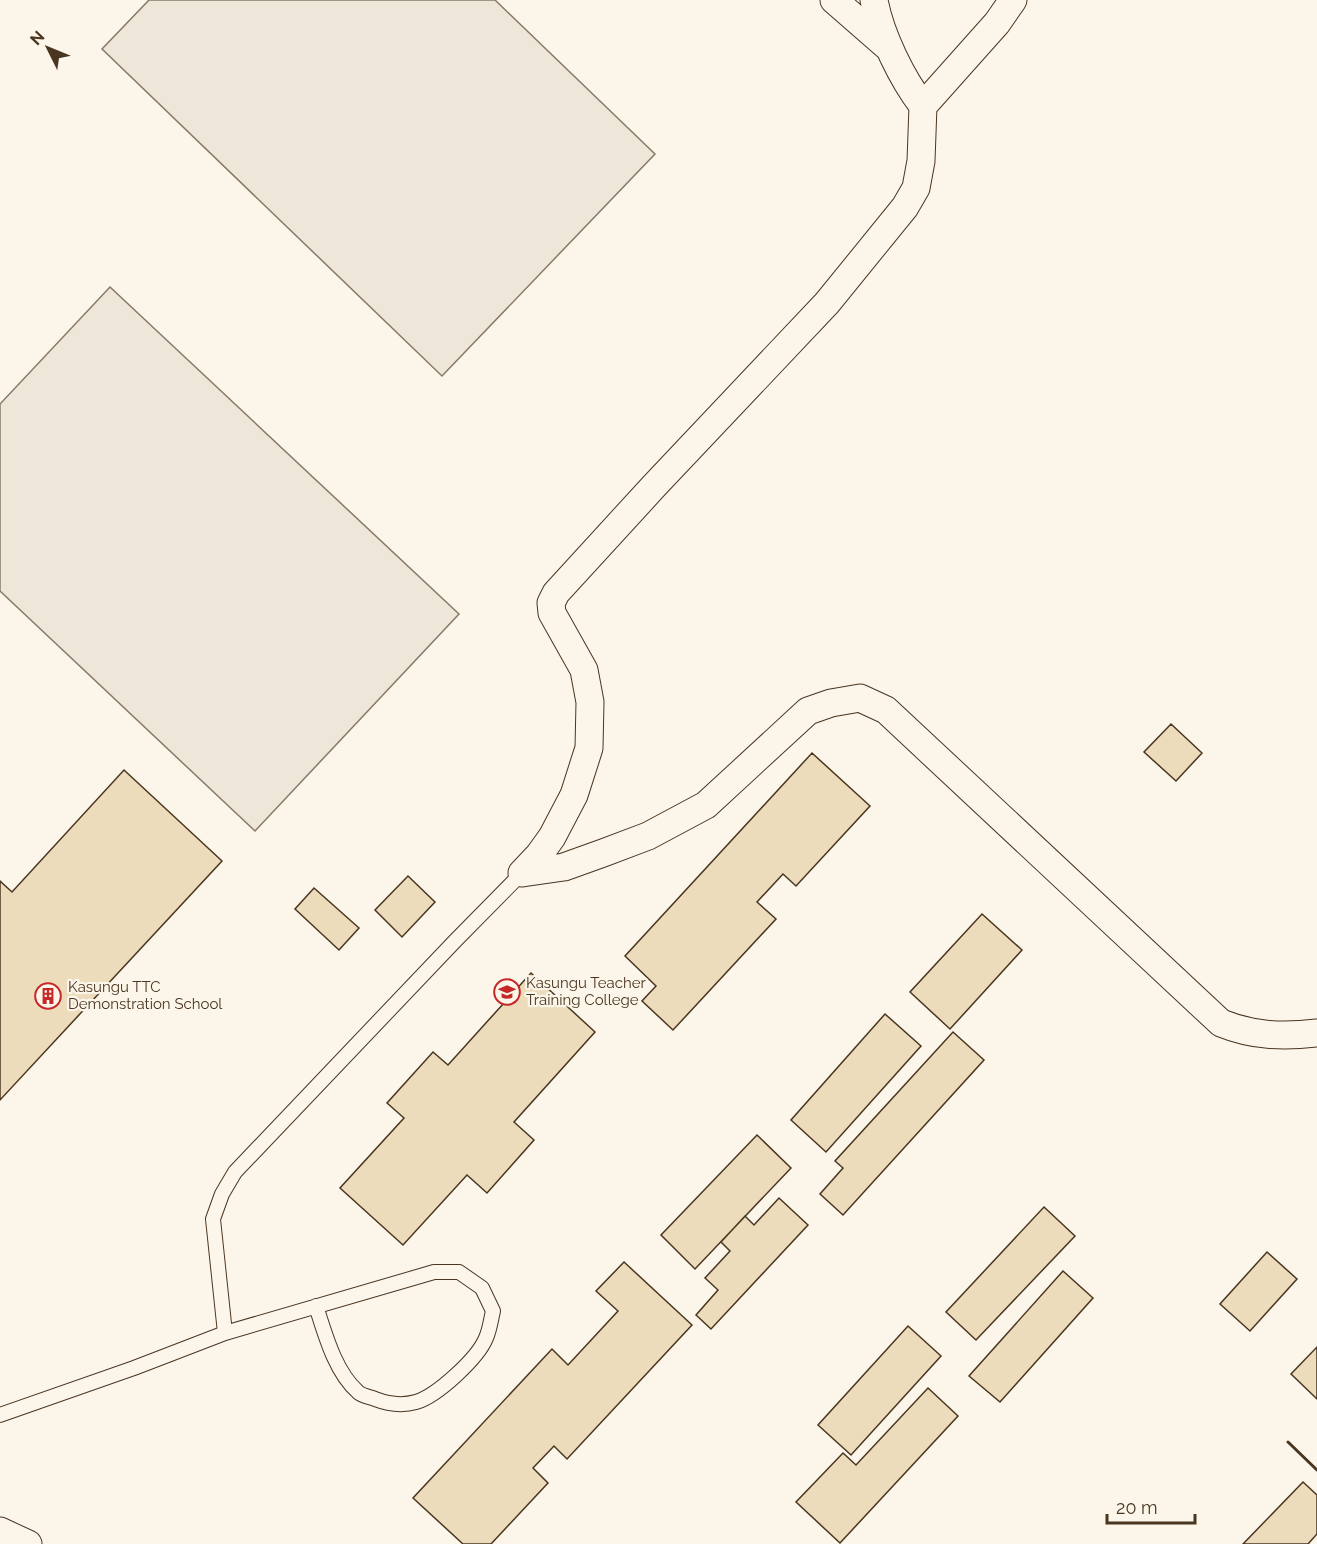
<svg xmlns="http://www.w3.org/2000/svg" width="1317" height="1544" font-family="Raleway,sans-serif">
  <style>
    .green { fill: #ede6d9; stroke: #887966; stroke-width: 1.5 }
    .building { fill: #ecdcbc; stroke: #4a3520; stroke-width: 1.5 }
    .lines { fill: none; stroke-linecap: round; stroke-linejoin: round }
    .service-casing { stroke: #4a3520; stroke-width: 16 }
    .minor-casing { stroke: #4a3520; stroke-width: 29 }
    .service { stroke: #fbf6e9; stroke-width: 14 }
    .minor { stroke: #fbf6e9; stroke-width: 27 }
    .wall { stroke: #4a3520; stroke-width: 3 }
    .labels { text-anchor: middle; stroke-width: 4.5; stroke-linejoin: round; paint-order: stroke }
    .poi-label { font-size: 15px; fill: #4a3520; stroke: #fbf6e9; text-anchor: start }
  </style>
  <rect width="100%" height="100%" fill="#fbf6e9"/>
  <path class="green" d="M 149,0 L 495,0 L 655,154 L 442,376 L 102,49 Z
    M 110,287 L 459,614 L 255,831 L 0,591 L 0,404 Z"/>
  <path class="building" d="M 1171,724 L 1202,753 L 1176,781 L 1144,752 Z
    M 812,753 L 870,806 L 796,886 L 783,874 L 757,902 L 776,919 L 673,1030 L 642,1001 L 656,986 L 625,956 Z
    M 124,770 L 222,861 L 0,1100 L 0,881 L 12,892 Z
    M 408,876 L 435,902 L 402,937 L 375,910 Z
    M 314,888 L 359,928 L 339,950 L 295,909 Z
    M 982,914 L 1022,950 L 950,1029 L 910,992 Z
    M 531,973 L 595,1032 L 514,1122 L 534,1140 L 487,1193 L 467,1175 L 403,1245 L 340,1188 L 404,1118 L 387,1103 L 433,1052 L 448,1065 Z
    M 885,1014 L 921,1046 L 826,1152 L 791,1120 Z
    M 953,1032 L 984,1060 L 843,1215 L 820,1194 L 843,1168 L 835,1161 Z
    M 757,1135 L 791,1168 L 695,1269 L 661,1235 Z
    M 779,1198 L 808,1225 L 711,1329 L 696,1315 L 718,1290 L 705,1278 L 730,1251 L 721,1242 L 745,1216 L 754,1225 Z
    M 1044,1207 L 1075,1236 L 976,1340 L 946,1312 Z
    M 1267,1252 L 1297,1279 L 1250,1331 L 1220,1304 Z
    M 624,1262 L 692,1325 L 567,1459 L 554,1446 L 533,1468 L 548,1483 L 491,1544 L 463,1544 L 413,1498 L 552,1349 L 568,1365 L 618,1311 L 596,1291 Z
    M 1063,1271 L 1093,1298 L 1000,1402 L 969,1376 Z
    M 908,1326 L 941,1356 L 851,1455 L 818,1425 Z
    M 1317,1347 L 1317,1399 L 1291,1374 Z
    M 928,1388 L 958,1416 L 840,1543 L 796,1502 L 843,1453 L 856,1465 Z
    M 1303,1482 L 1317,1495 L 1317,1534 L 1308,1544 L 1243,1544 Z"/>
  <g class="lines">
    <g class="service-casing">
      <path id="service" d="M 225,1333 L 213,1219 L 222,1194 L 235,1172 L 455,941 L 522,873
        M 0,1415 L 134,1368 L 225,1333 L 434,1272 L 459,1272 L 482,1288 L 493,1311 C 491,1319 490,1329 486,1338 C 478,1358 437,1396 416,1402 C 402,1406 388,1404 375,1399 C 370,1397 362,1396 358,1392 C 335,1372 325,1334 316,1306"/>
    </g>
    <g class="minor-casing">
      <path id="minor" d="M 834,0 L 889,48
        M 923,106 L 997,23 L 1013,0
        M 522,873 L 539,855 L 552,837 L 574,795 L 589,748 L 590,702 L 584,670 L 552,613 L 551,603 L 556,593 L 654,486 L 827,303 L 905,207 L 916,188 L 921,161 L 923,106 C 902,79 880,34 874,0
        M 522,873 L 564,867 L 603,853 L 648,836 L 706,805 L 808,711 L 831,703 L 860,698 L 886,710 L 1221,1023 C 1253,1036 1283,1037 1317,1033
        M 0,1531 L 28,1544"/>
    </g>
    <use href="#service" class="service"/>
    <use href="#minor" class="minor"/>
    <path class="wall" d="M 1288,1442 L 1317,1470"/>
  </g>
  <defs>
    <g id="university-ring" transform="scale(1.35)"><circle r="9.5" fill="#fbf6e9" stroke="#c62828" stroke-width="1.5"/><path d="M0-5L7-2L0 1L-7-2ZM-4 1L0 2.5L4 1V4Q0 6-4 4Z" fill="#c62828"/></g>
    <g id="building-ring" transform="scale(1.35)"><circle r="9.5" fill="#fbf6e9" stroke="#c62828" stroke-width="1.5"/><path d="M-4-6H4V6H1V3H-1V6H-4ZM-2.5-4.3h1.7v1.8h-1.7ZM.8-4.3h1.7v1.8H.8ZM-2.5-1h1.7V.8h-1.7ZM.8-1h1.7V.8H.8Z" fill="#c62828"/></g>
  </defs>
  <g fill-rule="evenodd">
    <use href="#university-ring" x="507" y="992"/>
    <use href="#building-ring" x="48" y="996"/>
  </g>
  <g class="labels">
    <g class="poi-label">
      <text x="526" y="988">Kasungu Teacher<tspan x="526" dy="17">Training College</tspan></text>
      <text x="68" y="992">Kasungu TTC<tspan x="68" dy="17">Demonstration School</tspan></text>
    </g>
  </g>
  <g transform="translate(48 48) rotate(313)" stroke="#fbf6e9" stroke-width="4.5" paint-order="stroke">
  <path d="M0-4.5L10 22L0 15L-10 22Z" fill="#4a3520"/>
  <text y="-9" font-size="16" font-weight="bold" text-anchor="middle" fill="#4a3520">N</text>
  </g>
  <path d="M1107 1514v9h88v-9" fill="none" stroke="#4a3520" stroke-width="3"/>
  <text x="1116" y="1514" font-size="18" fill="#4a3520" stroke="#fbf6e9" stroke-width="4.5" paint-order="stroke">20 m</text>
</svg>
